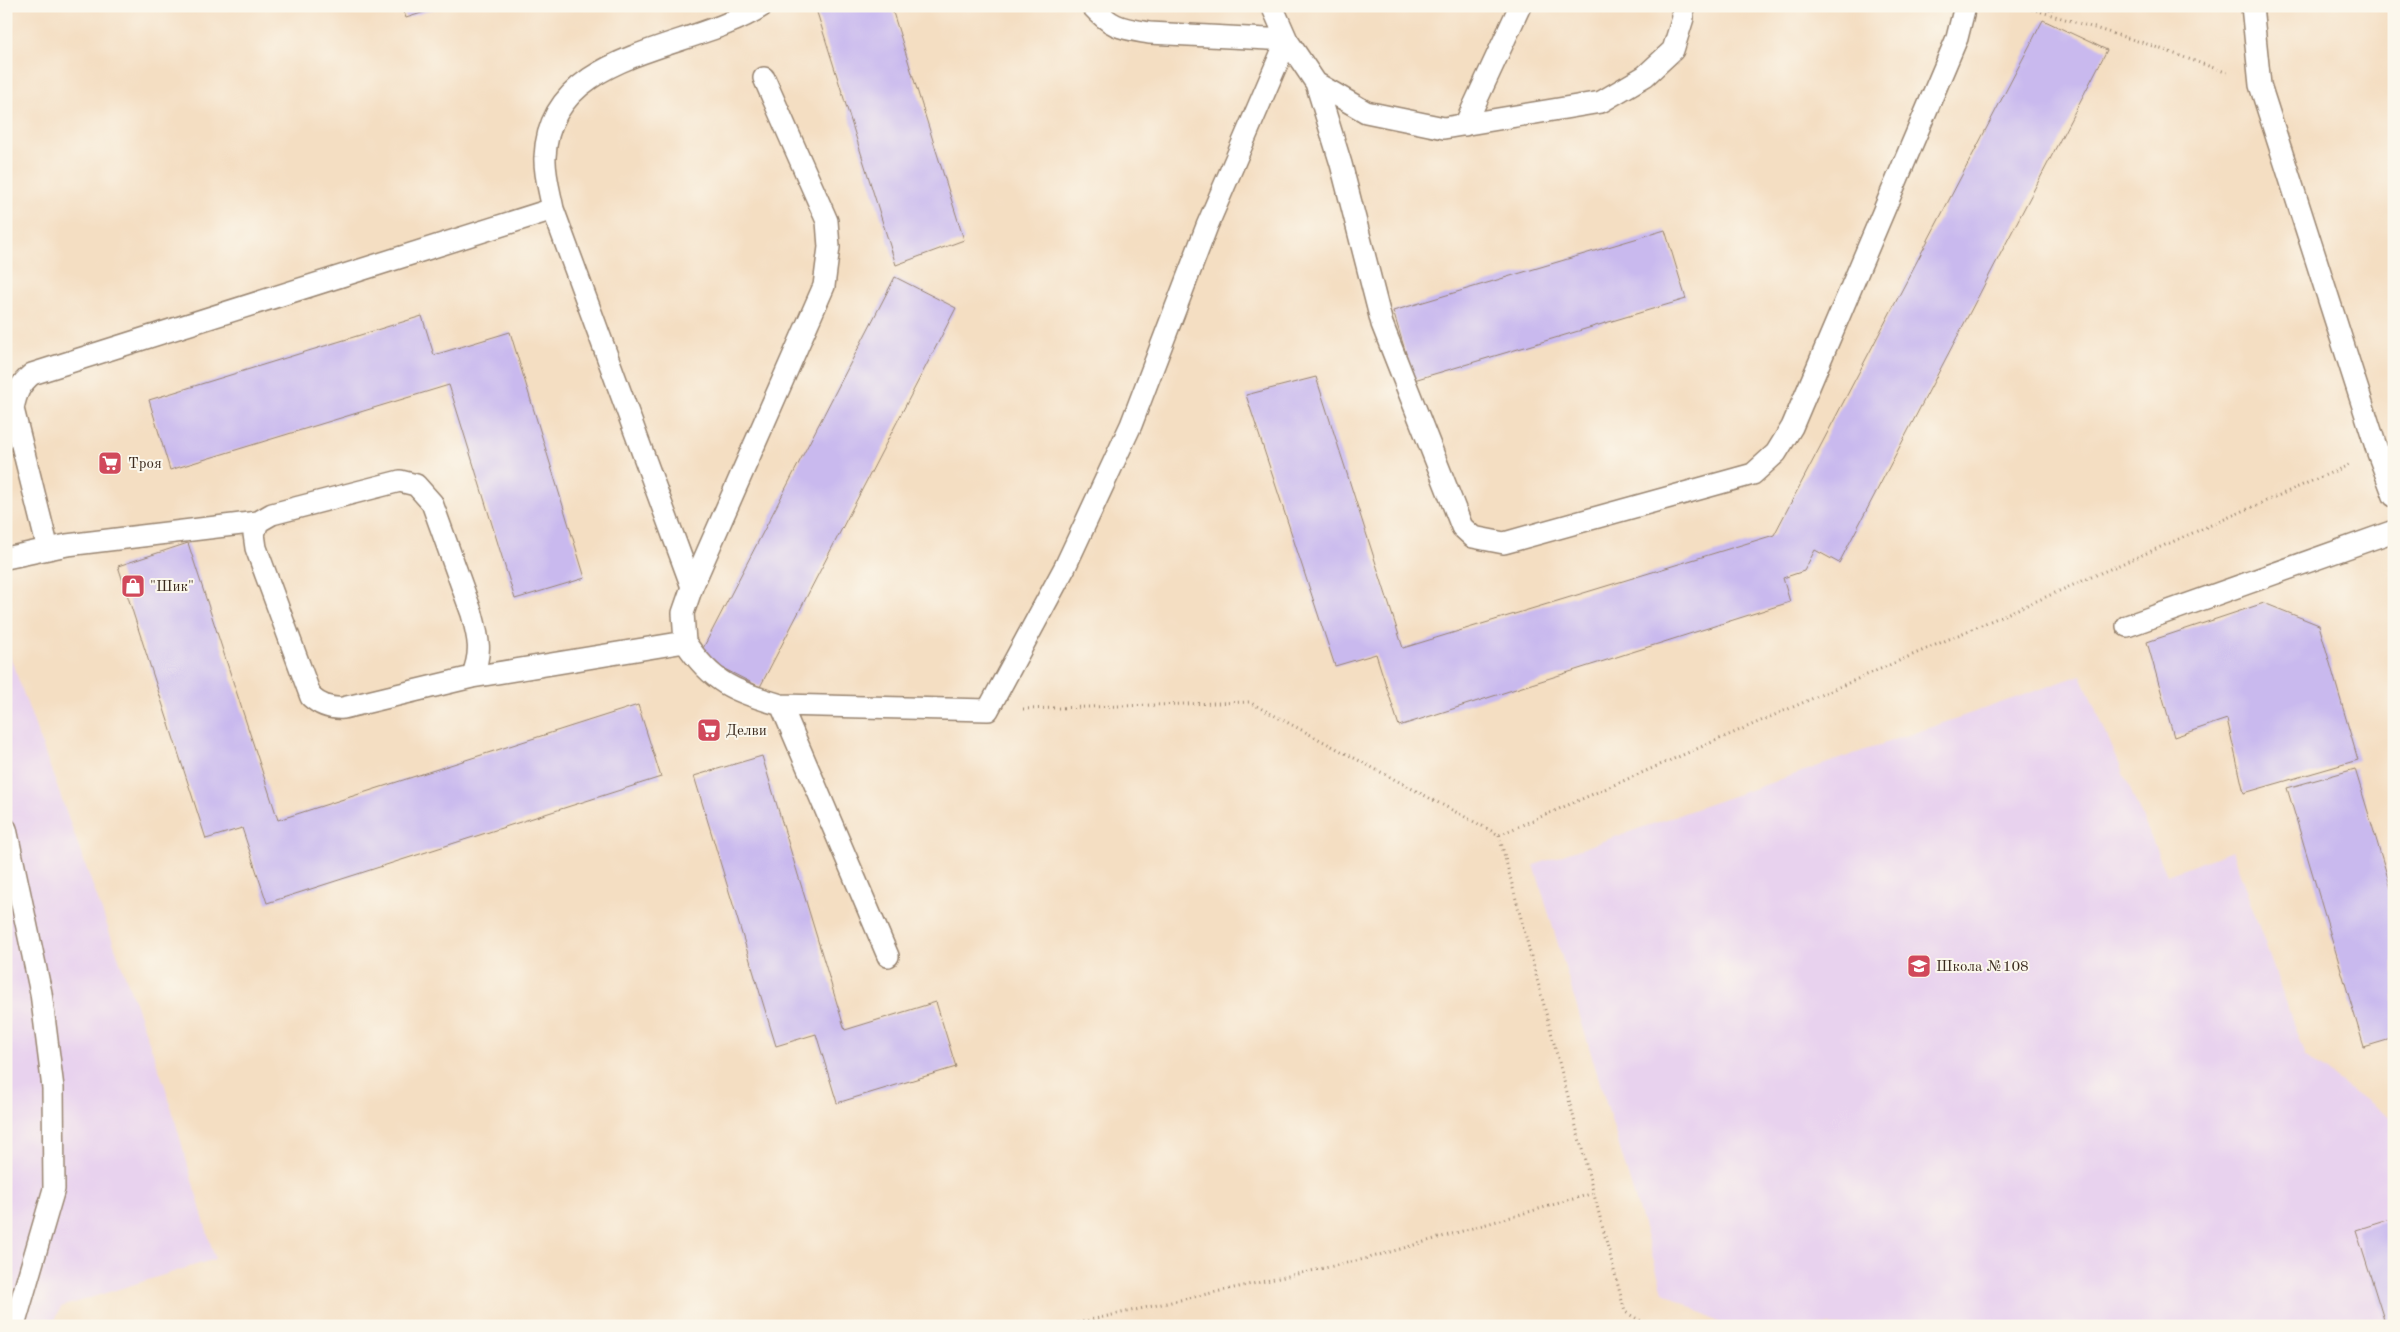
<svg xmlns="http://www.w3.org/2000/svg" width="2400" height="1332" font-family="'Old Standard TT',serif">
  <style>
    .built { fill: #e8d2ee }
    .building { fill: #c9b9ee }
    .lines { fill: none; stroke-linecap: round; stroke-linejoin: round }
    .service-casing { stroke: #988470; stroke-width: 24 }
    .path { stroke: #988470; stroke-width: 3; stroke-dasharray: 1 4; stroke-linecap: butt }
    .service { stroke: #fff; stroke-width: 21 }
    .labels { text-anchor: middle; stroke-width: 4; stroke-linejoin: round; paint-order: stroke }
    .poi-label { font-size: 15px; fill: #3b2a1e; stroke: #fbf7ec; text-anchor: start }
  </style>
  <rect width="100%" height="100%" fill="#fbf7ec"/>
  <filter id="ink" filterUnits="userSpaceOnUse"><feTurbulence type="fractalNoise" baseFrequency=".02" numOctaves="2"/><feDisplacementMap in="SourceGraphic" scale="10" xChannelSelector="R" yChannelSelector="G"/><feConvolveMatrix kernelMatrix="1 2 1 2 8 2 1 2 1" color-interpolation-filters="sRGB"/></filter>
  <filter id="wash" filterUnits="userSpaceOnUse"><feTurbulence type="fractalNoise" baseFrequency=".0096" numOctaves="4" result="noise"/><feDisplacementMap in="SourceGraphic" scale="20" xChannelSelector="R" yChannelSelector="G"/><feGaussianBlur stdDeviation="1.12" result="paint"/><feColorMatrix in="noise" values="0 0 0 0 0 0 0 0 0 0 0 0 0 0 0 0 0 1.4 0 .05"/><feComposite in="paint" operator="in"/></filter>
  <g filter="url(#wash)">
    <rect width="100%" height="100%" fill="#f4dec2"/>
    <path class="built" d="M 6,645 L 165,1086 L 215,1259 L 61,1307 L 52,1326 L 6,1326 Z
      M 2081,675 L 2167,875 L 2232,851 L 2305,1056 L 2394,1121 L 2394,1326 L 1724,1326 L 1663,1291 L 1534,865 Z"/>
    <g id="blocks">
      <path class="building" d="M 402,6 L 440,6 L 440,7 L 406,18 Z
        M 815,6 L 891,6 L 964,240 L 896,265 Z
        M 2047,6 L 2062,6 L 2062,7 L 2049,11 Z
        M 2043,20 L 2107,50 L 1839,563 L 1815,550 L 1804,571 L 1783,578 L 1790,602 L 1399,726 L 1376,654 L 1335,666 L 1246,395 L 1316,377 L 1403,648 L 1774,535 Z
        M 1665,230 L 1686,299 L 1414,380 L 1393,311 Z
        M 895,277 L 956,308 L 760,687 L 699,656 Z
        M 422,316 L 434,355 L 510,332 L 585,578 L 515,599 L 449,385 L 170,470 L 149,400 Z
        M 188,543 L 278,820 L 638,705 L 661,777 L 267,903 L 242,828 L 206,839 L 118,566 Z
        M 2264,603 L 2319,625 L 2358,760 L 2244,793 L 2227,719 L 2174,737 L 2147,642 Z
        M 762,756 L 845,1030 L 936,1002 L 956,1067 L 837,1103 L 816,1034 L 776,1046 L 694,776 Z
        M 2355,769 L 2394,898 L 2394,1038 L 2364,1047 L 2287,788 Z
        M 2394,1218 L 2394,1326 L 2386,1326 L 2356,1230 Z"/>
    </g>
  </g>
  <g filter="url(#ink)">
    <use href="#blocks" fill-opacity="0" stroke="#988470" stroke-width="1"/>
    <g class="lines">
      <g class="service-casing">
        <path id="service" d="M 1272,6 L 1287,40 L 1316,83 L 1341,164 L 1382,324 L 1462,527 L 1473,537 L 1504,543 L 1753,474 L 1776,453 L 1792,427 L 1957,38 L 1965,6
          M 2252,6 L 2260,85 L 2378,453 L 2394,496
          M 1316,83 L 1366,112 L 1444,128 L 1601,102 L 1645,76 L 1673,50 L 1683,18 L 1682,6
          M 1465,125 L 1520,6
          M 258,522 L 254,534 L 256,548 L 311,697 C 320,705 330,709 343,708 L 472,677
          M 48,549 L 13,409 C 16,393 20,384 32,374 L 553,209
          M 6,558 L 67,545 L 258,522 L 272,514 L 400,481 L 416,485 L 432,503 L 472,614 C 479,640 482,652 472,677 L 685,642 L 683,613 L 692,587 L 824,286 L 829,247 L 827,221 L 764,78
          M 692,587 L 553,209 C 550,193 544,173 545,157 C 549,49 694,51 762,6
          M 2127,626 L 2394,531
          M 685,642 C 712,683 735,692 781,705 L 888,956
          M 781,705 L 988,710 L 1065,567 L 1131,425 L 1207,226 L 1287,40 L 1149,33 C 1121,28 1112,28 1092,6
          M 6,829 L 41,993 L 53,1088 L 54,1189 L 14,1326"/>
      </g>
      <path class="path" d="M 2022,6 L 2144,43 L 2228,73
        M 1023,709 L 1249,702 L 1499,835 L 2351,464
        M 1499,835 L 1625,1312 L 1650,1326
        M 1063,1326 L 1369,1258 L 1594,1193"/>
      <use href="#service" class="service"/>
    </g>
  </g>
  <defs>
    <g id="supermarket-square" transform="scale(1.25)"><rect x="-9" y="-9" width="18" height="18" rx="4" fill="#d1495b" stroke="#fbf7ec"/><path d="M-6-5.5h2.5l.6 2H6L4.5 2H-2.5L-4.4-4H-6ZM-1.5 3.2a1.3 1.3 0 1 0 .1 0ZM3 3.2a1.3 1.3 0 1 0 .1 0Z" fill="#fff"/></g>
    <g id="shop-square" transform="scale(1.25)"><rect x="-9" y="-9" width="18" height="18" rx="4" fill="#d1495b" stroke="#fbf7ec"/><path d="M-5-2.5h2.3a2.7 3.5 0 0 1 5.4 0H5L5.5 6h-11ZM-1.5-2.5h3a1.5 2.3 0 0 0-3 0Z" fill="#fff"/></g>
    <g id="school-square" transform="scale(1.25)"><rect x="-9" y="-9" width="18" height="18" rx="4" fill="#d1495b" stroke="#fbf7ec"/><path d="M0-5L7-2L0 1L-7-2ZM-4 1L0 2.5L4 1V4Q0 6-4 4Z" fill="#fff"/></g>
  </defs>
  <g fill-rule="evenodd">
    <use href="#supermarket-square" x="110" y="463"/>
    <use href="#shop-square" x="133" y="586"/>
    <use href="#supermarket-square" x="709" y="730"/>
    <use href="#school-square" x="1919" y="966"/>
  </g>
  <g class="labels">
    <g class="poi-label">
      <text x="128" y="468">Троя</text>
      <text x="150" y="591">"Шик"</text>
      <text x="726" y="735">Делви</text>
      <text x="1936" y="971">Школа №108</text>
    </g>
  </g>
  <rect width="2400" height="1332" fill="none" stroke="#fbf7ec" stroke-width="25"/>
</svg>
